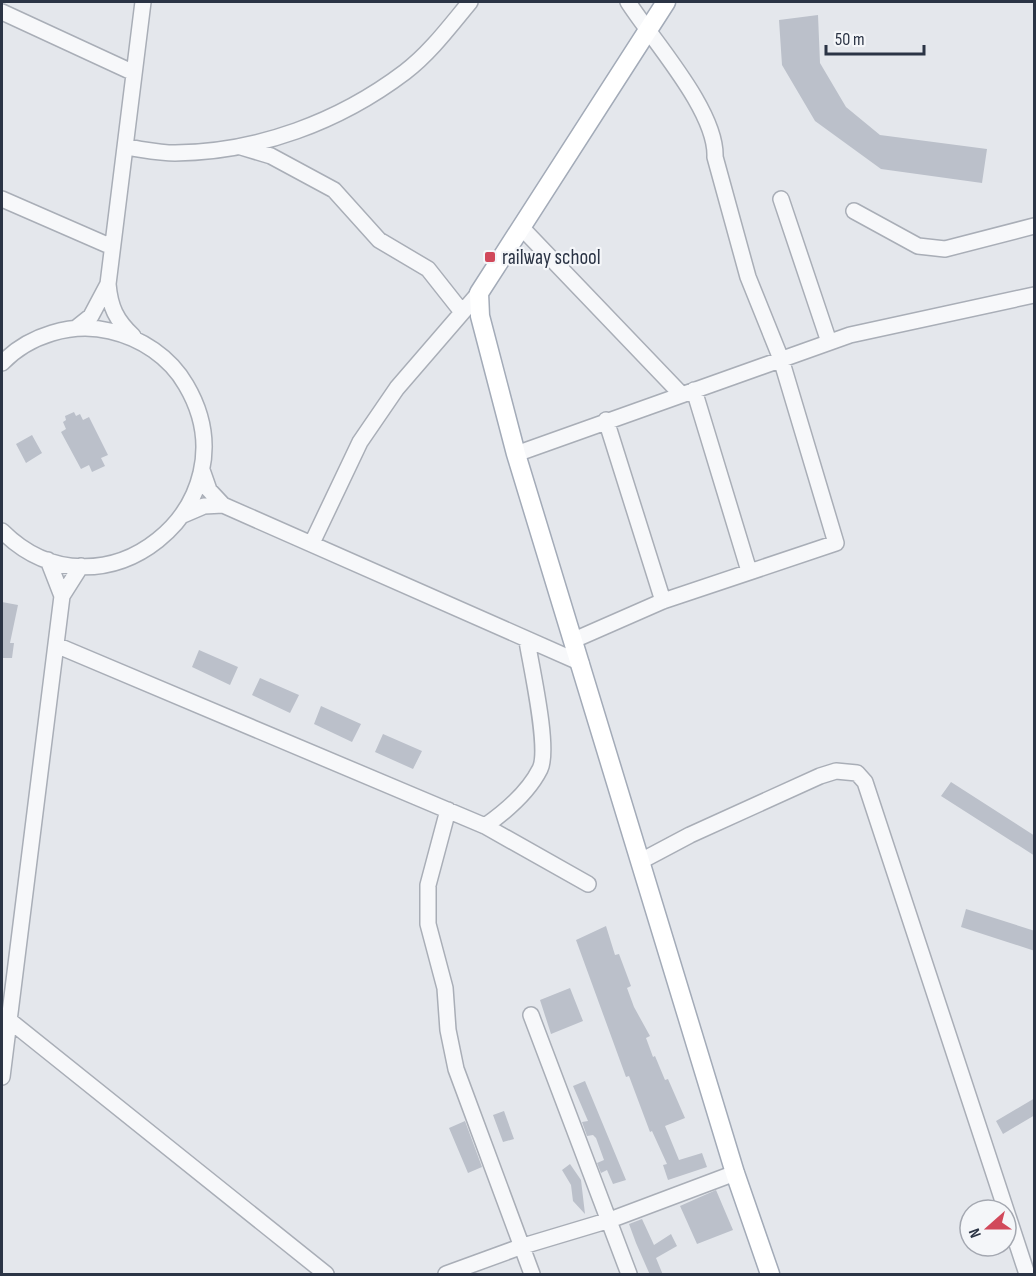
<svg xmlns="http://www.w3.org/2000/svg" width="1036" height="1276" font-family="'Sofia Sans Condensed',sans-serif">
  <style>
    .building { fill: #bbc0ca }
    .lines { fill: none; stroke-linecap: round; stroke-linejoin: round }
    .minor-casing { stroke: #a9aeb7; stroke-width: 18 }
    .major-casing { stroke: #a3abb8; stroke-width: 21 }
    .minor { stroke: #f7f8fa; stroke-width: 15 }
    .major { stroke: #fff; stroke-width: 18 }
    .poi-dot { fill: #d1495b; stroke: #f4f6f9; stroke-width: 2 }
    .labels { text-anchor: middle; stroke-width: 4.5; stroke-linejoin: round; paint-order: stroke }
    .poi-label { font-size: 21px; fill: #2b3445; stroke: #f4f6f9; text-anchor: start }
  </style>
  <rect width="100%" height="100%" fill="#e4e7ec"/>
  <path class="building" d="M 818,15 L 820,63 L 846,107 L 880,135 L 987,149 L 982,183 L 881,169 L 815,121 L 782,65 L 779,20 Z
    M 74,412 L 76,416 L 80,414 L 83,420 L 89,417 L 108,455 L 101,458 L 105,466 L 92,472 L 89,465 L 81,469 L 61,432 L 66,429 L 63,422 L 66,420 L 65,416 Z
    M 32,435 L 42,453 L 26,463 L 16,444 Z
    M 2,602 L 18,605 L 10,643 L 14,643 L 12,658 L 2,658 Z
    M 199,650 L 238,667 L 230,685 L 192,667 Z
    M 260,678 L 299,695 L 290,713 L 252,695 Z
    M 321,706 L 361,724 L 352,742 L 314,724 Z
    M 383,734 L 422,751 L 413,769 L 375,752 Z
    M 951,782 L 1035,836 L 1035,856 L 941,796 Z
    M 966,909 L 1035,931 L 1035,951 L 961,927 Z
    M 606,926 L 615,955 L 619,954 L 631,986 L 627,988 L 634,1007 L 650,1036 L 646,1038 L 653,1057 L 655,1056 L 665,1080 L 668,1079 L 685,1118 L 665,1126 L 679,1160 L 702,1153 L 707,1167 L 668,1180 L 663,1165 L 667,1164 L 652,1131 L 650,1132 L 629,1076 L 626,1077 L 576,940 Z
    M 570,988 L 583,1021 L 551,1034 L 540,1000 Z
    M 585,1081 L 626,1180 L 613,1184 L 607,1170 L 601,1173 L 597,1163 L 604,1160 L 596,1138 L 593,1135 L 587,1136 L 582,1122 L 588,1121 L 573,1086 Z
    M 1035,1098 L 1035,1115 L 1003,1134 L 996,1121 Z
    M 504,1111 L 514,1139 L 503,1142 L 493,1115 Z
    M 465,1121 L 482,1167 L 468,1173 L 449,1128 Z
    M 570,1164 L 581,1180 L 585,1214 L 573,1201 L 571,1185 L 562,1170 Z
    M 716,1190 L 733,1230 L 697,1244 L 680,1206 Z
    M 642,1219 L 654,1245 L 671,1234 L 677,1246 L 656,1258 L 663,1275 L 650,1275 L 636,1243 L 629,1224 Z"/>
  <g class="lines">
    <g class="minor-casing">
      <path id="minor" d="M 2,12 L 134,73
        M 125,147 C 141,149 159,153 175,153 C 258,152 339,122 405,72 C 430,53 450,26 470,2
        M 241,147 L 271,156 L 334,190 L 379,240 L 428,269 L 462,312
        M 2,199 L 112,247
        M 781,199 L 829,342
        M 854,211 L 918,246 L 945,249 L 1034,226
        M 521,227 L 681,394
        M 76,328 L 91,316 L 108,284
        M 133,336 C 116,320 110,307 108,284 L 143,2
        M 2,363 C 29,335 72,322 110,331 C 141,338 170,357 186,385 C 257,505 101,630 2,531
        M 694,390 L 749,571
        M 606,420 L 663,601
        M 516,454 L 850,335 L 1034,295
        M 202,470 L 209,490 L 223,505 L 581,663
        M 183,515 L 204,506 L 223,505
        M 312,543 L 360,442 L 397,388 L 479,293
        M 48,560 L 62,596
        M 574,640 L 663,601 L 836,543 L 781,359 L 748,277 L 715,157 C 717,111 653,41 628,2
        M 56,645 L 485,826 L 588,884
        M 448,810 L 428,885 L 428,924 L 445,988 L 448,1030 L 456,1069 L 532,1274
        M 485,826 C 505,812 529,791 540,769 C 550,749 531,666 527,641
        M 641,861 L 690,835 L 820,776 L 836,771 L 857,773 L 865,782 L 1027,1274
        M 531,1015 L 629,1274
        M 4,1016 L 326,1274
        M 2,1077 L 62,596 L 81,566
        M 446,1274 L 520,1247 L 610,1220 L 735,1173"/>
    </g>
    <g class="major-casing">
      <path id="major" d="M 666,2 L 479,293 L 480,316 L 516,454 L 735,1173 L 770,1274"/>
    </g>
    <use href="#minor" class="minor"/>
    <use href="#major" class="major"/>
  </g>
  <rect class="poi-dot" x="484" y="251" width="12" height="12" rx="3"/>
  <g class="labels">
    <g class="poi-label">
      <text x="502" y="264">railway school</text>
    </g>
  </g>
  <rect width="1036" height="1276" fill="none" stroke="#2b3445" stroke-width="6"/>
  <g transform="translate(988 1228) rotate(249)"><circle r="28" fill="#f4f6f9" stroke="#a4a8b1" stroke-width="1.5"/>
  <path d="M0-4.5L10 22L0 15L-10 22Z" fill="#d1495b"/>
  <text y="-9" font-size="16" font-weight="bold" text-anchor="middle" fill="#2b3445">N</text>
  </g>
  <path d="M826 45v9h98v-9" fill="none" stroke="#2b3445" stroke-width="3"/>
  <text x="835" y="45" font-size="18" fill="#2b3445" stroke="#f4f6f9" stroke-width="4.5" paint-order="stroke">50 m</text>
</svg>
